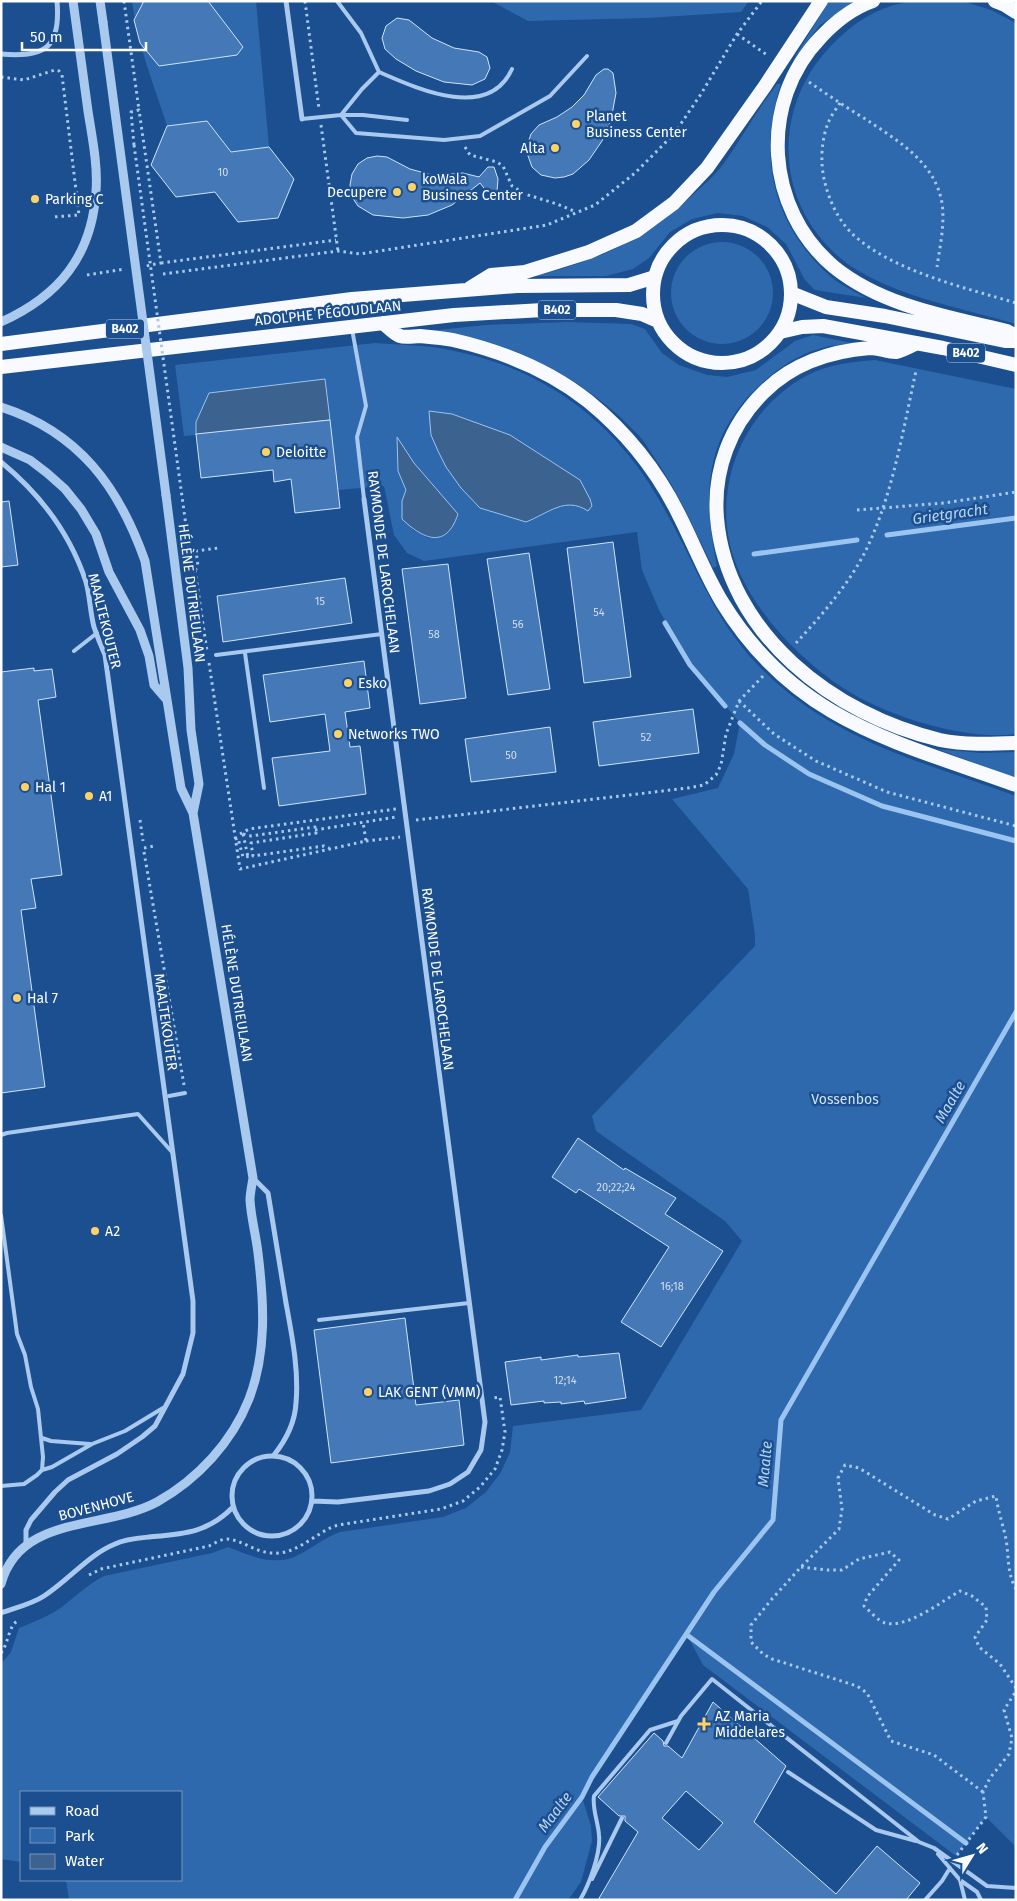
<svg xmlns="http://www.w3.org/2000/svg" width="1017" height="1901" font-family="'Fira Sans',sans-serif">
  <style>
    .green { fill: #2e69ad; fill-rule: evenodd }
    .water { fill: #3c6290; stroke: #9cc4f0 }
    .lines { fill: none; stroke-linecap: round; stroke-linejoin: round }
    .stream { stroke: #9cc4f0; stroke-width: 5 }
    .building { fill: #4478b7; stroke: #cfe3fa; fill-rule: evenodd }
    .path { stroke: #a9c9ee; stroke-width: 3; stroke-dasharray: 2.5 4; stroke-linecap: butt }
    .service { stroke: #a9c9ee; stroke-width: 4 }
    .minor { stroke: #a9c9ee; stroke-width: 5 }
    .tertiary { stroke: #a9c9ee; stroke-width: 9 }
    .trunk { stroke: #f8faff; stroke-width: 14 }
    .path-bridge { stroke: #a9c9ee; stroke-width: 3; stroke-dasharray: 2.5 4; stroke-linecap: butt }
    .tertiary-bridge { stroke: #a9c9ee; stroke-width: 9 }
    .poi-dot { fill: #ffd166; stroke: #1b4f8f; stroke-width: 2 }
    .labels { text-anchor: middle; stroke-width: 5; stroke-linejoin: round; paint-order: stroke }
    .number-label { font-size: 11px; fill: #d0dded }
    .shield { fill: #1b4f8f; stroke: #bbcadd; stroke-width: 1 }
    .shield-label { font-size: 12px; font-weight: bold; fill: #fff }
    .poi-label { font-size: 14px; fill: #fff; stroke: #1b4f8f; text-anchor: start }
    .street-label { font-size: 14px; fill: #fff; stroke: #1b4f8f }
    .park-label { font-size: 14px; fill: #cfe3fa; stroke: #1b4f8f }
    .water-label { font-size: 15px; font-style: italic; fill: #b5d3f5; stroke: #1b4f8f }
  </style>
  <rect width="100%" height="100%" fill="#1b4f8f"/>
  <path class="green" d="M 132,1 L 256,1 L 269,147 L 231,152 L 207,122 L 167,126 C 154,85 137,44 132,1 Z
    M 491,1 L 749,1 L 741,12 L 647,18 L 528,21 Z
    M 829,1 L 855,1 L 820,25 L 793,60 Z
    M 913,1 L 962,1 L 991,10 L 1016,23 L 1016,324 C 962,308 882,294 839,257 C 770,197 773,97 840,37 C 861,17 884,5 913,1 Z
    M 777,84 L 781,84 C 757,156 773,225 830,276 C 840,285 854,291 866,298 L 815,290 L 805,280 L 786,244 L 767,227 L 743,216 L 718,213 L 692,219 L 670,232 L 649,258 L 633,269 L 606,276 L 535,276 C 600,260 649,238 698,190 C 706,183 715,175 722,166 C 741,140 757,110 777,84 Z
    M671 293a51 51 0 1 1 102 0a51 51 0 1 1-102 0Z
    M 567,322 L 631,324 L 645,329 L 662,353 L 679,365 L 707,375 L 727,377 L 756,370 L 795,341 L 813,335 L 852,343 C 841,345 829,345 819,349 C 797,355 777,369 761,384 C 704,436 702,495 717,566 L 713,568 C 695,531 679,494 656,460 C 651,453 647,445 641,438 C 601,393 539,355 480,340 C 463,336 445,334 428,331 L 486,325 Z
    M 375,343 C 400,345 425,345 450,350 C 548,369 621,426 667,514 C 696,566 714,619 756,663 C 829,740 920,761 1016,796 L 1016,1847 L 986,1817 L 956,1856 L 703,1665 L 687,1635 L 592,1777 L 582,1797 L 591,1826 L 592,1841 L 581,1882 L 568,1900 L 69,1900 L 66,1880 L 181,1880 L 181,1792 L 21,1792 L 21,1862 L 1,1859 L 1,1664 L 11,1652 L 19,1628 C 34,1622 49,1616 62,1607 C 76,1596 88,1584 104,1576 L 212,1553 L 228,1547 C 253,1557 277,1568 302,1553 C 315,1546 326,1537 340,1532 L 443,1517 L 466,1508 L 486,1492 L 501,1472 L 510,1452 L 513,1426 L 641,1410 L 742,1241 L 725,1221 L 596,1131 L 592,1116 L 755,946 L 755,935 L 748,889 L 672,799 L 718,788 L 734,754 L 740,723 L 690,664 L 659,610 L 642,570 L 637,532 L 424,561 L 407,553 L 394,535 L 384,486 L 338,490 L 325,379 L 196,435 L 184,436 L 175,365 ZM 452,414 L 510,435 L 580,480 L 588,510 C 565,496 548,513 526,522 L 480,508 L 431,435 L 431,429 ZM 397,438 L 414,463 L 458,514 L 438,537 L 428,538 L 413,530 L 402,501 L 406,490 L 398,471 Z
    M 875,360 L 1016,389 L 1016,734 C 965,741 886,716 843,688 C 800,660 755,613 736,564 C 709,493 740,412 806,376 C 828,364 851,362 875,360 Z
    M 937,749 L 981,753 L 1016,752 L 1016,778 Z"/>
  <path class="water" d="M 325,379 L 330,420 L 196,435 L 196,422 L 209,393 Z
    M 429,411 L 452,414 L 510,435 L 580,480 L 590,499 L 592,506 L 588,511 C 565,496 549,513 526,522 L 480,508 L 461,488 L 446,467 L 438,451 L 431,435 Z
    M 397,437 L 414,463 L 458,514 C 446,550 423,539 402,519 L 402,501 L 406,490 L 398,471 Z"/>
  <g class="lines">
    <path class="stream" d="M 887,535 L 1016,518
      M 754,554 L 857,540
      M 665,623 L 690,665 L 725,706
      M 740,723 L 765,745 L 809,774 L 882,806 L 1016,841
      M 687,1635 L 966,1843
      M 515,1900 L 545,1847 L 582,1797 L 592,1777 L 714,1592 L 773,1520 L 781,1420 L 1016,1012"/>
  </g>
  <path class="building" d="M 144,1 L 208,1 L 243,47 L 237,55 L 159,66 L 140,43 L 134,20 Z
    M 397,18 L 409,20 L 432,38 L 454,48 L 479,52 L 487,57 L 490,68 L 485,79 L 472,85 L 444,82 L 416,71 L 396,59 L 385,49 L 382,38 L 386,26 Z
    M 604,69 L 608,69 L 613,73 L 616,93 L 611,120 L 602,141 L 589,160 L 573,174 L 564,177 L 555,178 L 541,175 L 532,167 L 527,153 L 528,143 L 531,134 L 539,125 L 557,117 L 572,107 L 584,95 L 596,75 Z
    M 207,121 L 231,152 L 269,147 L 294,179 L 278,218 L 238,222 L 215,192 L 176,197 L 151,165 L 167,126 Z
    M 377,156 L 387,157 L 410,169 L 432,175 L 463,173 L 479,177 L 488,167 L 494,167 L 498,179 L 497,192 L 487,192 L 480,183 L 452,205 L 428,215 L 403,218 L 373,215 L 358,206 L 352,197 L 350,185 L 352,174 L 358,164 L 367,158 Z
    M 330,420 L 340,508 L 295,513 L 291,479 L 274,482 L 273,470 L 201,478 L 196,434 Z
    M 9,501 L 18,565 L 1,567 L 1,502 Z
    M 613,542 L 631,677 L 584,683 L 567,548 Z
    M 529,553 L 550,689 L 508,695 L 487,559 Z
    M 448,564 L 466,698 L 420,704 L 402,569 Z
    M 345,578 L 352,623 L 223,642 L 217,596 Z
    M 364,661 L 370,708 L 345,712 L 350,747 L 360,746 L 366,794 L 279,806 L 272,758 L 330,751 L 325,714 L 270,722 L 263,675 Z
    M 34,668 L 34,671 L 52,669 L 56,697 L 38,700 L 62,875 L 31,879 L 36,908 L 21,910 L 45,1087 L 1,1093 L 1,672 Z
    M 693,709 L 699,753 L 599,766 L 593,722 Z
    M 550,727 L 556,772 L 471,782 L 465,739 Z
    M 578,1138 L 624,1170 L 625,1168 L 676,1198 L 665,1214 L 723,1251 L 661,1347 L 621,1322 L 669,1247 L 579,1189 L 576,1193 L 552,1177 Z
    M 405,1318 L 416,1405 L 459,1400 L 464,1445 L 331,1463 L 314,1330 Z
    M 619,1353 L 626,1398 L 585,1404 L 584,1401 L 561,1404 L 561,1402 L 544,1403 L 544,1401 L 511,1405 L 505,1362 L 541,1357 L 541,1360 L 578,1355 L 578,1357 Z
    M 713,1702 L 786,1766 L 754,1822 L 836,1894 L 877,1846 L 920,1883 L 906,1900 L 598,1900 L 638,1832 L 625,1821 L 625,1816 L 619,1816 L 598,1797 L 654,1733 L 663,1741 L 664,1746 L 668,1746 L 682,1758 ZM 686,1791 L 723,1823 L 699,1850 L 662,1818 Z"/>
  <g class="lines">
    <path class="path" d="M 124,1 L 139,110
      M 305,1 L 319,109
      M 737,34 L 767,55
      M 1,77 L 24,80 L 55,70 L 59,71 L 62,75 L 79,215 L 53,217
      M 809,82 C 828,95 847,108 867,120 C 898,141 935,162 942,203 C 945,224 940,246 937,267
      M 840,103 C 836,109 831,116 828,123 C 821,141 820,164 825,183 C 830,203 840,224 857,238 C 897,272 966,288 1016,303
      M 321,125 L 338,251
      M 134,145 L 131,112 L 139,110 L 161,263 L 146,266
      M 465,147 L 470,155 L 497,162 L 503,166 L 512,186 L 525,194 L 557,204 L 576,212
      M 161,263 L 336,240
      M 163,274 L 338,251 L 360,254 L 547,225 L 595,205 L 635,173 L 674,134 L 701,94 L 737,34 L 762,1
      M 87,275 L 125,269
      M 857,510 L 944,503 L 1016,492
      M 187,533 L 191,567 L 195,570 L 207,651
      M 195,570 L 198,566 L 196,551 L 218,548
      M 796,643 C 822,615 850,583 867,548 C 893,493 903,430 916,371
      M 209,663 L 240,869 L 366,841 L 363,822
      M 739,701 L 774,734 L 816,761 L 887,792 L 1016,826
      M 140,820 L 143,841
      M 416,820 L 688,788 L 704,785 L 716,775 L 721,765 L 726,734 L 739,701 L 763,676
      M 315,830 L 396,817
      M 240,834 L 249,829 L 396,809
      M 243,834 L 251,836 L 315,827 L 316,833 L 251,843 L 253,856 L 324,846 L 329,848
      M 243,834 L 248,857
      M 235,839 L 238,838 L 243,857 L 253,856
      M 366,841 L 400,837
      M 144,848 L 154,846
      M 144,852 L 184,1085
      M 801,1567 L 827,1570 L 842,1570 L 859,1559 L 890,1552 L 899,1560 L 867,1597 L 864,1606 C 870,1611 878,1621 885,1623 C 907,1629 942,1601 960,1591 L 972,1596 L 986,1607 L 987,1620 L 975,1637 L 979,1647 L 1000,1664 L 1016,1688
      M 89,1575 L 101,1569 L 209,1546 C 215,1543 221,1539 227,1539 C 244,1540 257,1555 279,1553 C 301,1551 318,1531 338,1525 L 441,1509 L 463,1501 L 480,1487 L 495,1469 L 502,1450 L 505,1432 L 500,1397 L 493,1398
      M 1,1653 C 9,1643 8,1625 19,1620
      M 983,1792 L 934,1755 L 891,1741 L 867,1693 L 857,1686 L 772,1659 L 763,1654 L 751,1642 L 751,1625 L 771,1600 L 801,1567 L 839,1529 L 842,1509 L 838,1478 L 845,1465 L 859,1468 L 935,1515 L 948,1519 L 976,1501 L 996,1496 C 998,1511 1003,1525 1006,1539 C 1009,1557 1007,1573 1016,1589
      M 957,1855 L 986,1817 L 983,1792 L 990,1778 L 1009,1754 L 1012,1738 L 1004,1710 L 1016,1691"/>
    <path class="service" d="M 337,1 L 361,33 L 379,72
      M 512,69 C 488,122 416,88 379,72 L 362,89 L 341,115 L 356,133 L 444,140 L 480,136 L 550,96 L 587,56
      M 302,119 L 341,115 L 363,115 L 407,120
      M 352,329 L 366,406 L 357,437 L 364,499
      M 74,651 L 97,633
      M 245,653 L 264,788
      M 216,655 L 382,634
      M 169,1096 L 185,1093
      M 1,1135 L 7,1133 L 138,1114 L 172,1152
      M 1,1215 L 17,1334 L 25,1355 L 31,1387 L 38,1409 L 43,1457 L 42,1470 L 37,1475 L 24,1484 L 1,1486
      M 319,1320 L 469,1303
      M 42,1438 L 51,1441 L 90,1444
      M 42,1470 L 52,1467 L 92,1444 L 125,1431 L 163,1408
      M 666,1743 L 681,1716 L 712,1679 L 919,1842 L 934,1848 L 987,1886 L 1016,1888
      M 788,1772 L 876,1830 L 916,1841
      M 938,1854 L 960,1880 L 965,1900
      M 592,1879 L 622,1818
      M 960,1880 L 977,1892 L 981,1900
      M 580,1900 C 589,1885 601,1853 599,1835 C 598,1821 592,1809 594,1796 L 650,1730 L 678,1721
      M 925,1900 L 942,1881 L 950,1868"/>
    <path class="minor" d="M 286,1 L 302,119
      M 1,54 C 45,58 61,48 57,1
      M 1,462 C 40,494 70,533 86,582 C 90,596 90,612 94,627 C 97,636 101,646 105,655 L 193,1301 L 193,1333 L 183,1374 L 155,1426 L 142,1437 L 117,1454 L 68,1480 L 55,1492 L 31,1520 L 26,1530 L 26,1544
      M 253,1178 L 268,1193 C 274,1230 280,1267 286,1303 C 292,1336 299,1370 296,1403 C 295,1422 286,1440 274,1455
      M232 1496a40 40 0 1 1 80 0a40 40 0 1 1-80 0Z
      M 312,1501 L 338,1502 L 429,1491 L 450,1484 L 468,1472 L 481,1450 L 485,1422 L 364,499
      M 1,1613 C 15,1608 32,1604 44,1596 C 69,1580 88,1555 115,1544 C 125,1539 138,1538 149,1537 C 183,1534 208,1533 233,1507"/>
    <path class="tertiary" d="M 100,1 L 103,22
      M 1,322 C 59,296 92,256 96,191 C 98,165 92,137 88,111 C 83,75 78,38 73,1
      M 1,407 C 79,432 119,487 145,561 L 181,788 L 193,813 L 253,1178 C 252,1185 250,1193 250,1200 C 251,1218 256,1235 258,1253 C 264,1302 267,1352 249,1399 C 232,1442 198,1479 157,1502 C 105,1530 20,1514 1,1584
      M 1,447 L 30,460 L 47,473 L 65,489 L 81,509 L 96,534 L 109,572 L 140,630 L 149,656 L 154,685 L 167,700
      M 166,495 L 188,668 L 191,730 L 199,784 L 193,813"/>
    <path class="trunk" d="M 873,1 C 853,8 835,22 821,37 C 758,102 765,209 834,267 C 882,306 948,317 1007,331 L 1016,336
      M 995,1 L 1005,5 L 1016,12
      M653 294a69 69 0 1 1 138 0a69 69 0 1 1-138 0Z
      M 470,288 L 491,275 L 525,272 L 589,252 L 636,231 L 674,203 L 707,168 L 765,86 L 821,1
      M 791,293 L 826,307 L 885,316 L 1005,341 L 1016,341
      M 383,323 C 388,327 394,334 400,336 C 405,338 414,336 420,336 C 431,337 443,338 453,340 C 501,351 549,370 588,401 C 626,432 656,469 678,513 C 693,542 705,574 722,602 C 795,721 894,741 1016,785
      M 780,332 L 802,327 L 823,326 L 943,348 L 1016,365
      M 917,343 C 911,346 902,351 896,352 C 887,352 879,348 870,348 C 831,351 792,364 764,392 C 730,425 713,471 717,518 C 727,634 834,715 940,740 C 964,745 991,744 1016,743
      M 1,344 L 352,299 L 517,286 L 629,285 L 655,277
      M 1,367 L 454,315 L 543,310 L 616,310 L 642,314 L 658,321"/>
    <path class="path-bridge" d="M 134,145 L 187,533"/>
    <path class="tertiary-bridge" d="M 103,22 L 166,495"/>
  </g>
  <g class="poi-dot">
    <circle cx="576" cy="124" r="5"/>
    <circle cx="555" cy="148" r="5"/>
    <circle cx="412" cy="187" r="5"/>
    <circle cx="397" cy="192" r="5"/>
    <circle cx="35" cy="199" r="5"/>
    <circle cx="266" cy="452" r="5"/>
    <circle cx="348" cy="683" r="5"/>
    <circle cx="338" cy="734" r="5"/>
    <circle cx="25" cy="787" r="5"/>
    <circle cx="89" cy="796" r="5"/>
    <circle cx="17" cy="998" r="5"/>
    <circle cx="95" cy="1231" r="5"/>
    <circle cx="368" cy="1392" r="5"/>
    <path d="M701.5 1716.5h5v5h5v5h-5v5h-5v-5h-5v-5h5z"/>
  </g>
  <g class="labels">
    <g class="number-label">
      <text x="223" y="176">10</text>
      <text x="320" y="605">15</text>
      <text x="599" y="616">54</text>
      <text x="518" y="628">56</text>
      <text x="434" y="638">58</text>
      <text x="646" y="741">52</text>
      <text x="511" y="759">50</text>
      <text x="616" y="1191">20;22;24</text>
      <text x="672" y="1290">16;18</text>
      <text x="565" y="1384">12;14</text>
    </g>
    <g class="shield">
      <rect x="538" y="300.5" width="38" height="19" rx="4"/>
      <rect x="106" y="319.5" width="38" height="19" rx="4"/>
      <rect x="947" y="343.5" width="38" height="19" rx="4"/>
    </g>
    <g class="shield-label">
      <text x="557" y="314">B402</text>
      <text x="125" y="333">B402</text>
      <text x="966" y="357">B402</text>
    </g>
    <g class="poi-label">
      <text x="586" y="121">Planet<tspan x="586" dy="16">Business Center</tspan></text>
      <text x="545" y="153" text-anchor="end">Alta</text>
      <text x="422" y="184">koWala<tspan x="422" dy="16">Business Center</tspan></text>
      <text x="387" y="197" text-anchor="end">Decupere</text>
      <text x="45" y="204">Parking C</text>
      <text x="276" y="457">Deloitte</text>
      <text x="358" y="688">Esko</text>
      <text x="348" y="739">Networks TWO</text>
      <text x="35" y="792">Hal 1</text>
      <text x="99" y="801">A1</text>
      <text x="27" y="1003">Hal 7</text>
      <text x="105" y="1236">A2</text>
      <text x="378" y="1397">LAK GENT (VMM)</text>
      <text x="715" y="1721">AZ Maria<tspan x="715" dy="16">Middelares</tspan></text>
    </g>
    <g class="street-label">
      <text transform="translate(328 313) rotate(-6)" y="5">ADOLPHE PÉGOUDLAAN</text>
      <text transform="translate(384 562) rotate(83)" y="5">RAYMONDE DE LAROCHELAAN</text>
      <text transform="translate(192 593) rotate(83)" y="5">HÉLÈNE DUTRIEULAAN</text>
      <text transform="translate(105 621) rotate(76)" y="5">MAALTEKOUTER</text>
      <text transform="translate(438 979) rotate(83)" y="5">RAYMONDE DE LAROCHELAAN</text>
      <text transform="translate(237 993) rotate(81)" y="5">HÉLÈNE DUTRIEULAAN</text>
      <text transform="translate(166 1022) rotate(82)" y="5">MAALTEKOUTER</text>
      <text transform="translate(96 1506) rotate(-15)" y="5">BOVENHOVE</text>
    </g>
    <g class="park-label">
      <text x="845" y="1104">Vossenbos</text>
    </g>
    <g class="water-label">
      <text transform="translate(950 514) rotate(-8)" y="5">Grietgracht</text>
      <text transform="translate(950 1102) rotate(-60)" y="5">Maalte</text>
      <text transform="translate(765 1464) rotate(-85)" y="5">Maalte</text>
      <text transform="translate(555 1812) rotate(-53)" y="5">Maalte</text>
    </g>
  </g>
  <rect width="1017" height="1901" fill="none" stroke="#ffffff" stroke-width="5"/>
  <rect x="20" y="1791" width="162" height="90" fill="#1b4f8f" stroke="#7695bc"/>
  <rect x="30" y="1807" width="25" height="8" fill="#a9c9ee" stroke="#7695bc"/>
  <text x="65" y="1816" font-size="15" fill="#ffffff">Road</text>
  <rect x="30" y="1828" width="25" height="15" fill="#2e69ad" stroke="#7695bc"/>
  <text x="65" y="1841" font-size="15" fill="#ffffff">Park</text>
  <rect x="30" y="1854" width="25" height="15" fill="#3c6290" stroke="#7695bc"/>
  <text x="65" y="1866" font-size="15" fill="#ffffff">Water</text>
  <g transform="translate(972 1856) rotate(53)" stroke="#1b4f8f" stroke-width="4" paint-order="stroke">
  <path d="M0-4L9 19L0 12L-9 19Z" fill="#ffffff"/>
  <text y="-8" font-size="14" font-weight="bold" text-anchor="middle" fill="#ffffff">N</text>
  </g>
  <path d="M22 42v8h124v-8" fill="none" stroke="#ffffff" stroke-width="2.5"/>
  <text x="30" y="42" font-size="15" fill="#ffffff" stroke="#1b4f8f" stroke-width="4" paint-order="stroke">50 m</text>
</svg>
